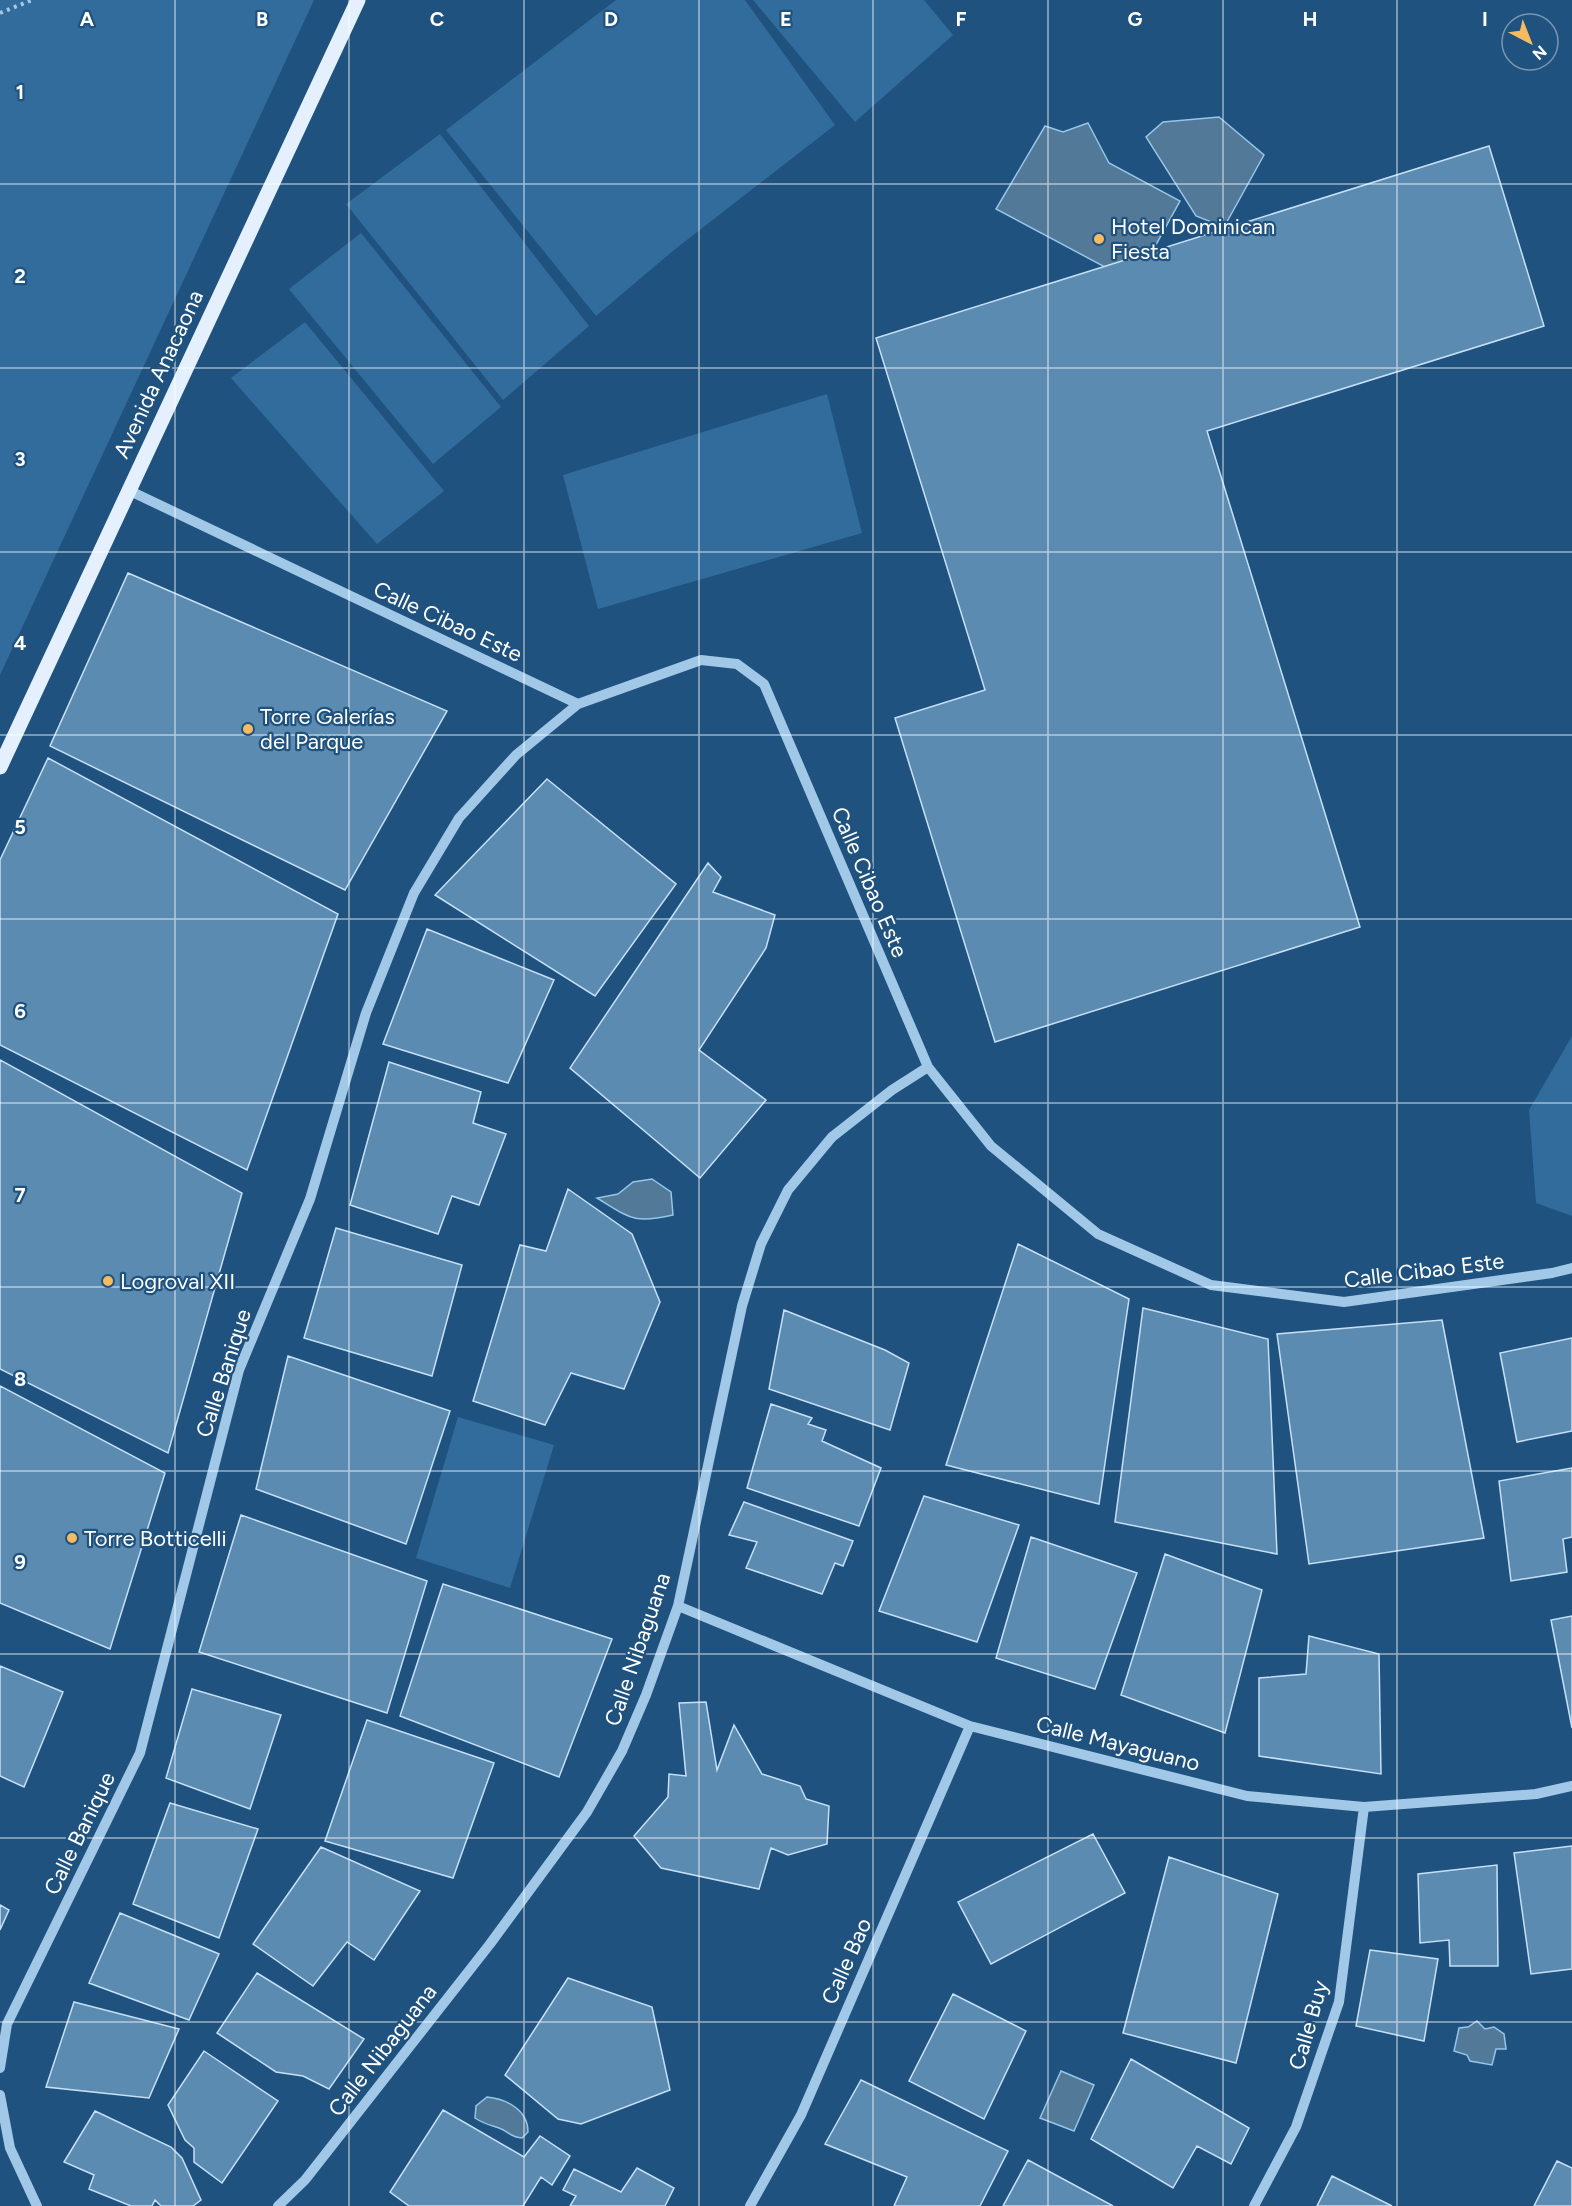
<svg xmlns="http://www.w3.org/2000/svg" width="1572" height="2206" font-family="Figtree,sans-serif">
  <style>
    .green { fill: #316c9c }
    .water { fill: #537999; stroke: #95c5e9; stroke-width: 1.5 }
    .building { fill: #5c8bb1; stroke: #c5e0f6; stroke-width: 1.5 }
    .lines { fill: none; stroke-linecap: round; stroke-linejoin: round }
    .path { stroke: #a2c8e7; stroke-width: 4; stroke-dasharray: 3 4.5; stroke-linecap: butt }
    .minor { stroke: #a2c8e7; stroke-width: 10 }
    .major { stroke: #e4f0fd; stroke-width: 15 }
    .grid { fill: none; stroke: #fff; stroke-width: 1.5; stroke-opacity: 0.55 }
    .poi-dot { fill: #f6bb61; stroke: #1f527e; stroke-width: 2 }
    .labels { text-anchor: middle; stroke-width: 4.5; stroke-linejoin: round; paint-order: stroke }
    .poi-label { font-size: 22px; fill: #fff; stroke: #1f527e; text-anchor: start }
    .street-label { font-size: 22px; fill: #fff; stroke: #1f527e }
    .grid-label { font-size: 20px; text-anchor: middle; font-weight: bold; fill: #fff; stroke: #1f527e; stroke-width: 4.5; stroke-linejoin: round; paint-order: stroke }
  </style>
  <rect width="100%" height="100%" fill="#1f527e"/>
  <path class="green" d="M 0,0 L 314,0 L 0,675 Z
    M 616,0 L 745,0 L 835,125 L 674,250 L 596,316 L 446,130 Z
    M 753,0 L 924,0 L 953,35 L 855,122 Z
    M 440,134 L 589,326 L 503,400 L 346,204 Z
    M 361,233 L 501,407 L 433,464 L 289,289 Z
    M 305,322 L 444,491 L 377,544 L 231,378 Z
    M 827,394 L 862,533 L 598,609 L 563,475 Z
    M 1572,1036 L 1572,1216 L 1536,1203 L 1529,1110 Z
    M 458,1417 L 554,1445 L 510,1588 L 416,1558 Z"/>
  <path class="water" d="M 1219,117 L 1264,155 L 1224,227 L 1196,216 L 1146,137 L 1163,122 Z
    M 1088,123 L 1109,163 L 1180,201 L 1135,283 L 996,209 L 1045,126 L 1063,132 Z
    M 652,1179 L 671,1192 L 673,1215 C 633,1224 630,1218 597,1198 L 618,1194 L 633,1182 Z
    M 1477,2021 L 1485,2029 L 1494,2027 L 1504,2034 L 1506,2049 L 1496,2049 L 1492,2065 L 1470,2061 L 1467,2055 L 1454,2051 L 1459,2028 L 1468,2027 Z
    M 1061,2071 L 1094,2085 L 1074,2131 L 1040,2118 Z
    M 487,2097 C 507,2099 528,2110 528,2132 L 522,2138 C 511,2138 508,2131 499,2128 C 490,2125 484,2124 475,2118 L 476,2106 Z"/>
  <path class="building" d="M 1489,146 L 1544,326 L 1207,431 L 1360,927 L 995,1042 L 895,718 L 985,690 L 876,338 Z
    M 128,573 L 447,711 L 345,890 L 50,746 Z
    M 48,758 L 338,914 L 247,1170 L 0,1045 L 0,860 Z
    M 547,779 L 676,884 L 595,996 L 435,895 Z
    M 708,863 L 721,877 L 713,892 L 775,915 L 766,948 L 699,1050 L 766,1100 L 700,1178 L 570,1068 Z
    M 427,929 L 554,980 L 508,1083 L 383,1044 Z
    M 0,1060 L 242,1193 L 168,1453 L 0,1369 Z
    M 389,1062 L 481,1092 L 473,1123 L 506,1134 L 479,1205 L 452,1196 L 438,1234 L 350,1205 Z
    M 568,1189 L 632,1234 L 660,1302 L 624,1389 L 571,1373 L 545,1425 L 473,1401 L 520,1245 L 546,1251 Z
    M 336,1228 L 462,1265 L 432,1376 L 304,1338 Z
    M 1018,1244 L 1129,1299 L 1099,1504 L 946,1465 Z
    M 1143,1308 L 1268,1339 L 1277,1554 L 1115,1522 Z
    M 784,1310 L 885,1350 L 909,1363 L 890,1430 L 769,1389 Z
    M 1442,1320 L 1484,1538 L 1309,1564 L 1277,1334 Z
    M 1572,1338 L 1572,1431 L 1517,1442 L 1500,1353 Z
    M 288,1356 L 450,1411 L 406,1544 L 256,1489 Z
    M 0,1386 L 165,1473 L 110,1649 L 0,1603 Z
    M 771,1404 L 812,1418 L 808,1424 L 826,1430 L 822,1441 L 881,1468 L 859,1526 L 747,1488 Z
    M 1572,1468 L 1572,1537 L 1563,1539 L 1567,1572 L 1511,1581 L 1499,1481 Z
    M 924,1496 L 1019,1525 L 977,1642 L 879,1611 Z
    M 744,1502 L 853,1541 L 843,1566 L 835,1563 L 822,1594 L 746,1568 L 757,1542 L 729,1535 Z
    M 241,1515 L 427,1581 L 387,1713 L 199,1652 Z
    M 1031,1537 L 1137,1573 L 1095,1689 L 996,1658 Z
    M 1165,1554 L 1262,1590 L 1225,1733 L 1121,1695 Z
    M 443,1584 L 612,1639 L 559,1777 L 400,1716 Z
    M 1572,1616 L 1572,1728 L 1551,1620 Z
    M 1309,1636 L 1379,1654 L 1381,1774 L 1259,1756 L 1259,1678 L 1306,1674 Z
    M 0,1666 L 63,1692 L 24,1787 L 0,1776 Z
    M 192,1689 L 281,1715 L 250,1809 L 166,1778 Z
    M 706,1702 L 717,1770 L 734,1725 L 762,1774 L 800,1786 L 806,1799 L 829,1806 L 827,1844 L 788,1855 L 771,1848 L 759,1889 L 661,1868 L 634,1836 L 668,1797 L 669,1774 L 686,1776 L 679,1703 Z
    M 367,1720 L 494,1763 L 453,1878 L 325,1841 Z
    M 170,1803 L 258,1829 L 219,1938 L 133,1904 Z
    M 1093,1834 L 1125,1893 L 991,1964 L 958,1902 Z
    M 1572,1846 L 1572,1969 L 1531,1974 L 1514,1853 Z
    M 321,1847 L 420,1891 L 374,1960 L 347,1942 L 313,1986 L 253,1944 Z
    M 1169,1857 L 1278,1894 L 1236,2063 L 1123,2033 Z
    M 1497,1865 L 1498,1966 L 1450,1966 L 1449,1940 L 1420,1943 L 1418,1874 Z
    M 0,1905 L 9,1910 L 0,1930 Z
    M 120,1913 L 219,1954 L 189,2020 L 89,1983 Z
    M 1370,1950 L 1438,1959 L 1424,2041 L 1356,2026 Z
    M 257,1973 L 364,2039 L 329,2089 L 303,2076 L 276,2072 L 217,2033 Z
    M 568,1978 L 652,2007 L 670,2090 L 581,2124 L 558,2119 L 505,2075 Z
    M 953,1994 L 1026,2031 L 984,2119 L 909,2081 Z
    M 74,2002 L 179,2029 L 149,2098 L 46,2087 Z
    M 204,2051 L 278,2101 L 222,2183 L 194,2162 L 194,2148 L 185,2140 L 168,2105 Z
    M 1131,2059 L 1249,2128 L 1231,2164 L 1197,2146 L 1173,2188 L 1091,2139 Z
    M 861,2080 L 1008,2151 L 980,2206 L 894,2206 L 907,2177 L 825,2144 Z
    M 443,2110 L 524,2157 L 540,2136 L 570,2156 L 552,2185 L 541,2177 L 523,2206 L 409,2206 L 390,2192 Z
    M 95,2111 L 171,2147 L 182,2158 L 201,2200 L 193,2206 L 161,2206 L 155,2200 L 152,2206 L 131,2206 L 89,2189 L 94,2175 L 64,2162 Z
    M 1028,2160 L 1113,2206 L 1003,2206 Z
    M 1557,2161 L 1572,2168 L 1572,2206 L 1534,2206 Z
    M 637,2168 L 674,2188 L 665,2206 L 570,2206 L 576,2196 L 563,2190 L 574,2169 L 621,2192 Z
    M 1332,2176 L 1392,2206 L 1317,2206 Z"/>
  <g class="lines">
    <path class="path" d="M 0,13 L 32,0"/>
    <path class="minor" d="M 128,490 L 578,704
      M 678,1606 L 970,1726 L 1247,1796 L 1364,1807 L 1536,1794 L 1572,1786
      M 0,2068 L 7,2024 L 140,1753 L 239,1370 L 310,1199 L 366,1013 L 414,893 L 459,818 L 516,755 L 578,704 L 701,660 L 737,664 L 764,684 L 928,1067 L 991,1146 L 1098,1234 L 1211,1285 L 1344,1302 L 1552,1273 L 1572,1268
      M 0,2095 L 10,2148 L 37,2206
      M 278,2206 L 305,2180 L 490,1944 L 587,1812 L 622,1751 L 646,1695 L 678,1606 L 742,1306 L 761,1244 L 788,1190 L 832,1137 L 892,1090 L 928,1067
      M 750,2206 L 801,2115 L 970,1726
      M 1254,2206 L 1296,2127 L 1339,2002 L 1364,1807"/>
    <path class="major" d="M 0,767 L 358,0"/>
  </g>
  <path class="grid" d="M 175,0 L 175,2206M 349,0 L 349,2206M 524,0 L 524,2206M 699,0 L 699,2206M 873,0 L 873,2206M 1048,0 L 1048,2206M 1223,0 L 1223,2206M 1397,0 L 1397,2206M 0,184 L 1572,184M 0,368 L 1572,368M 0,552 L 1572,552M 0,735 L 1572,735M 0,919 L 1572,919M 0,1103 L 1572,1103M 0,1287 L 1572,1287M 0,1471 L 1572,1471M 0,1654 L 1572,1654M 0,1838 L 1572,1838M 0,2022 L 1572,2022"/>
  <g class="poi-dot">
    <circle cx="1099" cy="239" r="6"/>
    <circle cx="248" cy="729" r="6"/>
    <circle cx="108" cy="1281" r="6"/>
    <circle cx="72" cy="1538" r="6"/>
  </g>
  <g class="labels">
    <g class="poi-label">
      <text x="1111" y="234">Hotel Dominican<tspan x="1111" dy="25">Fiesta</tspan></text>
      <text x="260" y="724">Torre Galerías<tspan x="260" dy="25">del Parque</tspan></text>
      <text x="120" y="1289">Logroval XII</text>
      <text x="84" y="1546">Torre Botticelli</text>
    </g>
    <g class="street-label">
      <text transform="translate(158 374) rotate(-65)" y="8">Avenida Anacaona</text>
      <text transform="translate(448 621) rotate(25)" y="8">Calle Cibao Este</text>
      <text transform="translate(870 882) rotate(67)" y="8">Calle Cibao Este</text>
      <text transform="translate(1424 1270) rotate(-7)" y="8">Calle Cibao Este</text>
      <text transform="translate(223 1373) rotate(-72)" y="8">Calle Banique</text>
      <text transform="translate(637 1649) rotate(-71)" y="8">Calle Nibaguana</text>
      <text transform="translate(1118 1743) rotate(14)" y="8">Calle Mayaguano</text>
      <text transform="translate(79 1833) rotate(-64)" y="8">Calle Banique</text>
      <text transform="translate(846 1961) rotate(-66)" y="8">Calle Bao</text>
      <text transform="translate(1308 2025) rotate(-74)" y="8">Calle Buy</text>
      <text transform="translate(382 2050) rotate(-52)" y="8">Calle Nibaguana</text>
    </g>
  </g>
  <g class="grid-label">
    <text x="87" y="26">A</text>
    <text x="262" y="26">B</text>
    <text x="437" y="26">C</text>
    <text x="611" y="26">D</text>
    <text x="786" y="26">E</text>
    <text x="961" y="26">F</text>
    <text x="1135" y="26">G</text>
    <text x="1310" y="26">H</text>
    <text x="1485" y="26">I</text>
    <text x="20" y="99">1</text>
    <text x="20" y="283">2</text>
    <text x="20" y="466">3</text>
    <text x="20" y="650">4</text>
    <text x="20" y="834">5</text>
    <text x="20" y="1018">6</text>
    <text x="20" y="1202">7</text>
    <text x="20" y="1386">8</text>
    <text x="20" y="1569">9</text>
  </g>
  <g transform="translate(1530 42) rotate(138)"><circle r="28" fill="#1f527e" stroke="#7997b2" stroke-width="1.5"/>
  <path d="M0-4.5L10 22L0 15L-10 22Z" fill="#f6bb61"/>
  <text y="-9" font-size="16" font-weight="bold" text-anchor="middle" fill="#ffffff">N</text>
  </g>
</svg>
